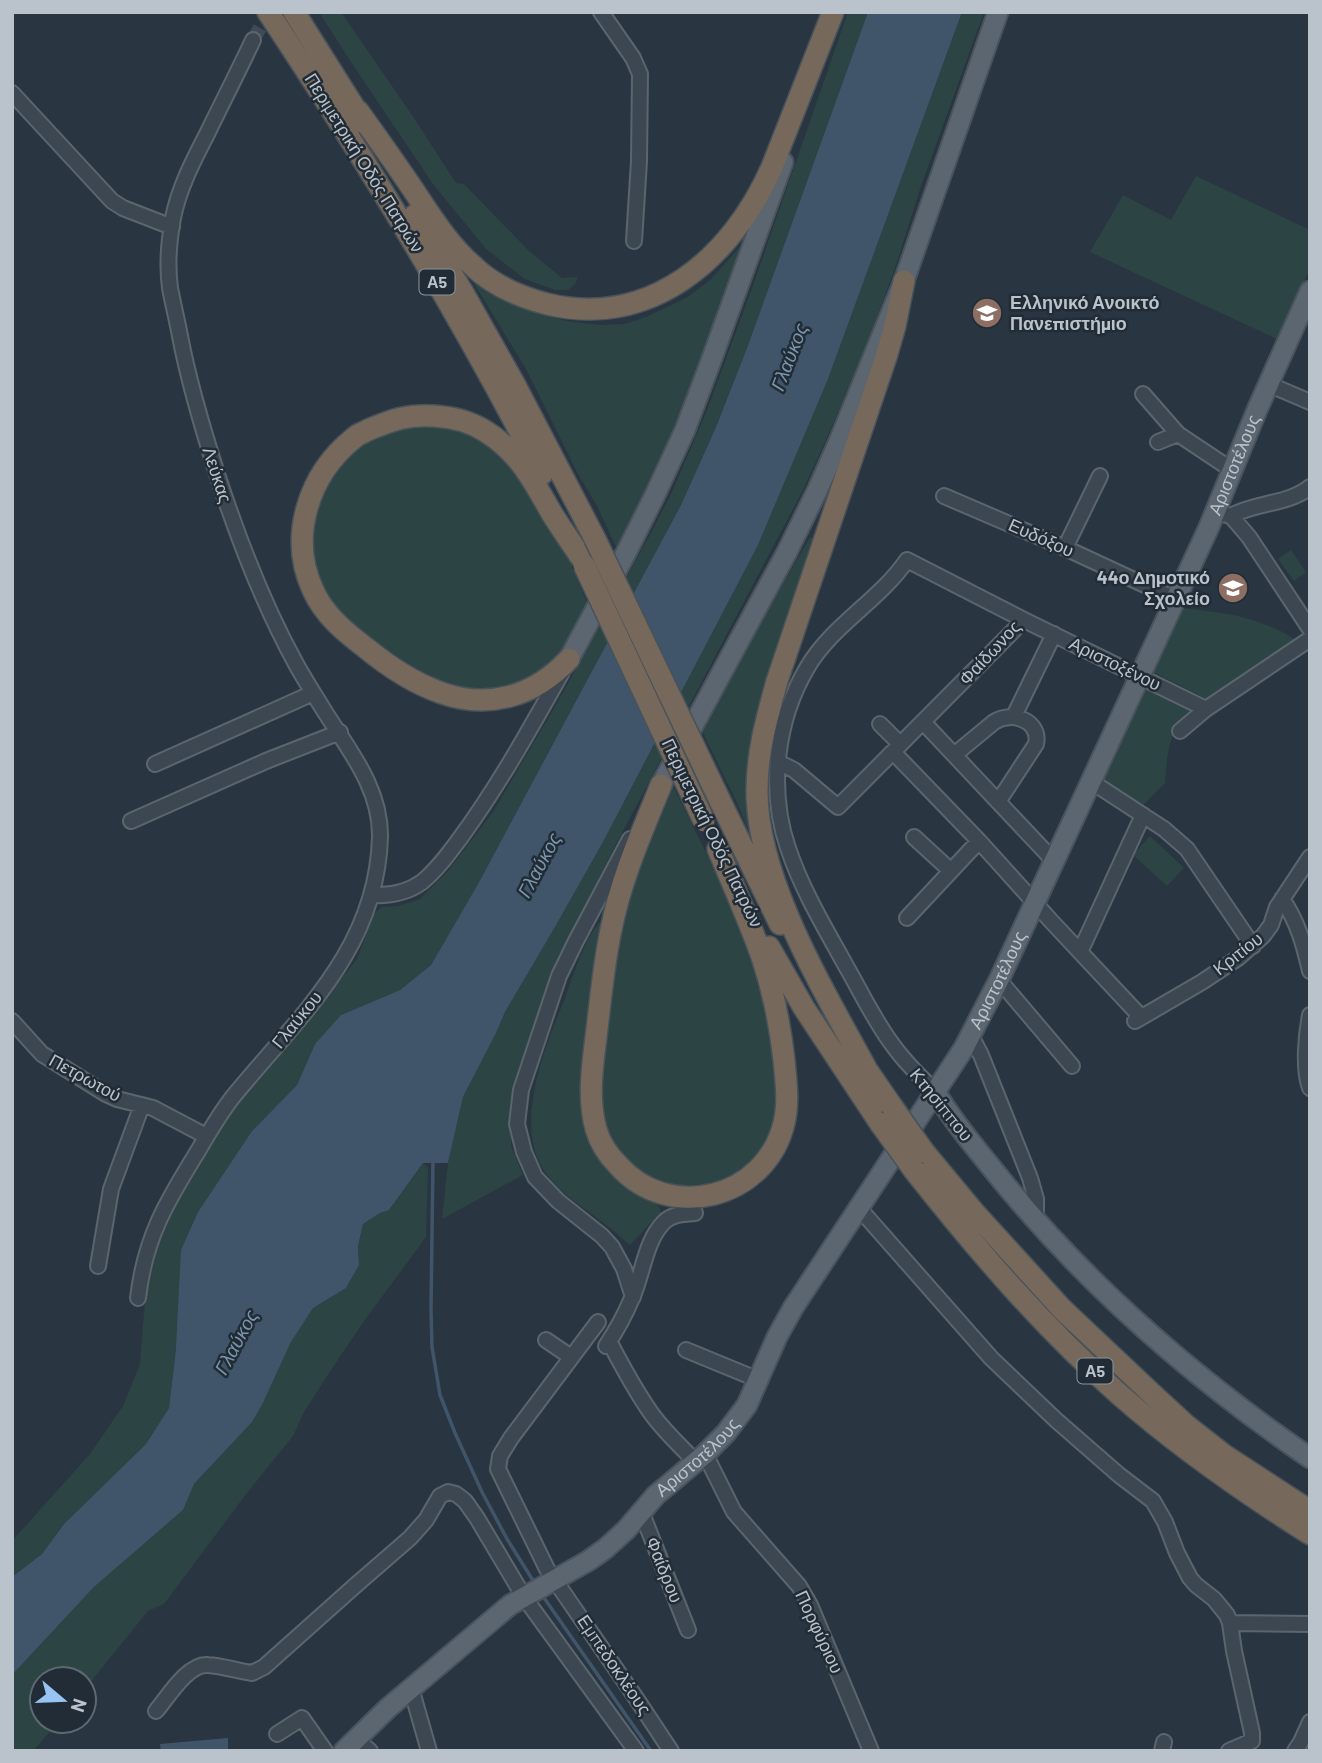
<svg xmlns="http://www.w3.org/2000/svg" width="1322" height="1763" font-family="Barlow,sans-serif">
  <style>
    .green { fill: #2c4443 }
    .water { fill: #405569 }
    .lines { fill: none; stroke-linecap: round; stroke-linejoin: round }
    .stream { stroke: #405569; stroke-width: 3.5 }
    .minor-tunnel { stroke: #3f4b56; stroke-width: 14; stroke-dasharray: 14 7; stroke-linecap: butt }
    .minor-casing { stroke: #5b656e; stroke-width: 18 }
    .major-casing { stroke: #49535d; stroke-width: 23 }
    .highway-casing { stroke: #47525b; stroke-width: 24 }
    .minor { stroke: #3d4751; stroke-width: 14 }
    .major { stroke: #5b6671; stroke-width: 19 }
    .highway { stroke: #76685a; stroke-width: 21 }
    .highway-bridge-casing { stroke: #47525b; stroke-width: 24; stroke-linecap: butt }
    .highway-bridge { stroke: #76685a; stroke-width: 21 }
    .labels { text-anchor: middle; stroke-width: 5; stroke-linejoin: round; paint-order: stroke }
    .shield { fill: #212c36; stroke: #8c959e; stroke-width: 2 }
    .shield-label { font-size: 16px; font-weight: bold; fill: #bac2cb }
    .street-label { font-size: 18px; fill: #bac2cb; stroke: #212c36 }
    .poi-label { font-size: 18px; font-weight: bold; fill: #bac2cb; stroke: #212c36; text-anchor: start }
    .water-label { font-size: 19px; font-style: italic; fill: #7c96ab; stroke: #212c36 }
  </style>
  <rect width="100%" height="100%" fill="#293641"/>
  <path class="green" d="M 319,12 L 341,12 L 414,118 L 456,183 L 464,184 L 529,251 L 562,278 L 578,277 L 575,284 L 568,290 L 555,290 L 525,279 L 486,249 L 433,184 L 355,68 Z
    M 848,12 L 868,12 L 747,348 L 716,427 L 681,505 L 478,884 L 431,965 L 400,990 L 341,1015 L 315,1044 L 297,1085 L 252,1131 L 198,1212 L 176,1348 L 169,1408 L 146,1444 L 64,1524 L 42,1554 L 12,1577 L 12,1541 L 90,1454 L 123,1406 L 140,1364 L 145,1301 L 165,1213 L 208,1140 L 273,1061 L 327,997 L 357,959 L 374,914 L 381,907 L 398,906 L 420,899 L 448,871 L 493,812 L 556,705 L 653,529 L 672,492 L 707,410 L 751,291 Z
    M 962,12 L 984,12 L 921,186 L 896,265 L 869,339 L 830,431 L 804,488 L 613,850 L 570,939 L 515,1093 L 511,1146 L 523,1175 L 442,1219 L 448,1163 L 463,1097 L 496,1033 L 505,1012 L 555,927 L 603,842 L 758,545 L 828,379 Z
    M 1196,176 L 1310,230 L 1310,269 L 1277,339 L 1090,252 L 1123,195 L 1171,220 Z
    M 746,240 L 676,432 L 618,551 L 597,506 L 578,474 L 526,369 L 470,277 L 502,298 L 517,306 L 566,321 L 601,325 L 625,324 L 646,317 L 688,297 L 711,279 Z
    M 417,427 L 442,428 L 461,432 L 480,440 L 496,451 L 521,475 L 567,554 L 588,605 L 572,634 L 554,660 L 535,677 L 517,686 L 482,692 L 443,684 L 419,673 L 389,654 L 341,616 L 323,590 L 314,567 L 311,534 L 316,505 L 336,469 L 358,448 L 388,431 Z
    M 810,537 L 813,538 L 815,541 L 774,659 L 760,858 L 737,803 L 702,731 L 734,669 Z
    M 1291,550 L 1306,572 L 1294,581 L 1278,559 Z
    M 1183,608 C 1225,613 1258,616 1296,640 L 1207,699 L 1153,672 Z
    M 1146,686 L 1193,707 C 1188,713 1181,719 1177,725 C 1168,743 1166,764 1165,783 L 1143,805 L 1100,779 Z
    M 673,786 L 734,909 L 757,961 L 779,1081 L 774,1131 L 762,1153 L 726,1182 L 676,1188 L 644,1176 L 615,1148 L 606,1126 L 600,1102 L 602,1068 L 619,927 L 629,886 L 668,794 Z
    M 1150,836 L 1184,868 L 1167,886 L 1133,855 Z
    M 601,921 L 584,1063 L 614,1176 L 630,1189 L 654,1202 L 660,1208 L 660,1213 L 630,1245 C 623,1240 617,1233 610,1228 C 588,1210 562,1196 545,1172 C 512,1125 546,1045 565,998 C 571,980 588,931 601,921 Z
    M 423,1163 L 428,1168 L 426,1237 L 362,1324 L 327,1376 L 304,1412 L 293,1436 L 247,1493 L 164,1604 L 148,1611 L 84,1690 L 84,1679 L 42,1679 L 42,1721 L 59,1721 L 33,1751 L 12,1751 L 12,1675 L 94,1587 L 183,1510 L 194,1484 L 252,1422 L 262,1405 L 291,1342 L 313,1307 L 346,1288 L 359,1265 L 358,1246 L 363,1224 L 380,1213 L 389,1210 Z"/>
  <path class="water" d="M 868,12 L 962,12 L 828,379 L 758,545 L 603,842 L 555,927 L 505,1012 L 496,1033 L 463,1097 L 448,1163 L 423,1163 L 389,1210 L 380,1213 L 363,1224 L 358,1246 L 359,1265 L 346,1288 L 313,1308 L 291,1342 L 262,1405 L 252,1422 L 194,1484 L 183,1510 L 94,1587 L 12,1675 L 12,1577 L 42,1554 L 64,1524 L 146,1444 L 169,1408 L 176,1348 L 181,1250 L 198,1212 L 252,1131 L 297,1085 L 315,1044 L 341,1015 L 400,990 L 431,965 L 478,884 L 681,505 L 716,427 L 747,348 Z
    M 228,1738 L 228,1751 L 161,1751 L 160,1744 Z"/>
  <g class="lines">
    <path class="stream" d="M 433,1159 L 431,1310 L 432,1347 L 440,1395 L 455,1433 L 482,1492 L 507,1539 L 534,1582
      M 542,1595 L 651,1751"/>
    <path class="minor-tunnel" d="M 253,40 L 269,12"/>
    <g class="minor-casing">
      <path id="minor" d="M 601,12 L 633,58 L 640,74 L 639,161 L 634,241
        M 12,93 L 112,201 L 123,208 L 172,227
        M 1268,384 L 1310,402
        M 1143,394 L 1178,434 L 1232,470
        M 1158,442 L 1178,434
        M 944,496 L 1065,548 L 1175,599
        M 1215,512 L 1231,516 L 1249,537 L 1310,629
        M 1231,516 C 1255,502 1288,505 1310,487
        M 1065,548 L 1100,476
        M 1014,716 L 1054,634
        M 923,722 L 1054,861
        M 880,724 L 900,744
        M 1180,731 L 1206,709 L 1310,639
        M 893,752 L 979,841 L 1052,922 L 1141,1017
        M 954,755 L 994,722 C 1012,710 1041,721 1036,744 L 998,802
        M 778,762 L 794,770 L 838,807 L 1024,620
        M 155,764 L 313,693
        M 1092,782 L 1164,829 L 1187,849 L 1253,946
        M 131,821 L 266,761 L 340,732
        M 914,837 L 951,871
        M 630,839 L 576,941 L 559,976 L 521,1090 L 517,1124 L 524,1152 L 535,1177 L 558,1201 L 602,1236 L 612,1247 L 624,1269 L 633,1297
        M 371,895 C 390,896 407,893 422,882 C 437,870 449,853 461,837 C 499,785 530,729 562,672
        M 1282,899 C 1298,922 1304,945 1310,971
        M 907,918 L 979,841
        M 1080,952 L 1143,815
        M 999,980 L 1072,1066
        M 1310,1015 C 1306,1036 1303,1069 1310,1088
        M 12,1021 L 42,1054 L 106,1094 L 117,1099 L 153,1108 L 206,1136
        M 1135,1021 L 1202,982 L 1238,958 L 1263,936 L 1271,925 L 1277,907 L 1310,857
        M 971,1036 L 981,1055 L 1030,1178 L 1036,1199 L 1036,1222
        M 935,1091 C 919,1076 904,1061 892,1044 C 874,1020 861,992 846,966 C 825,928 802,890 788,848 C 768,789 776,721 807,668 C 832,625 879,601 907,560 L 1024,620 L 1206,709
        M 858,1207 L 991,1358 L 1056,1420 L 1119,1475 L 1153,1501 L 1165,1522 L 1177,1553 L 1190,1578 L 1196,1585 L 1214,1599 L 1227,1615 L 1230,1623 L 1310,1624
        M 98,1266 L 111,1189 L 142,1105
        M 138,1298 C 145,1237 167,1201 198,1151 C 209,1132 219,1115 232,1098 C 298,1017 377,950 380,837 C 381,789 349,750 325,712 C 315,696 305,680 296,664 C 263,604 239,541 218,477 C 203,430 189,384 180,336 C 177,320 173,304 170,288 C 167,266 169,240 173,218 C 179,188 193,161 207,134 C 222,103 238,72 253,40
        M 598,1322 L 511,1438 L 500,1456 L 498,1469 L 547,1569 L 636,1698 L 671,1751
        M 546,1340 L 571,1357
        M 609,1341 C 622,1366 635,1390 651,1413 C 664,1431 680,1446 696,1462
        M 606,1346 C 616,1331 625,1315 632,1298 C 643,1274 645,1241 664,1222 C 672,1214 684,1214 695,1213
        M 686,1350 L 759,1380
        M 705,1454 L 734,1512 L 799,1586 L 810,1605 L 871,1751
        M 641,1511 L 688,1630
        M 411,1688 L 429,1751
        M 156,1711 C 168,1697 188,1663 208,1665 C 223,1666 238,1671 252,1673 L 264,1667 L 357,1584 L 410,1538 L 426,1520 L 440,1496 L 448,1492 L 456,1494 L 465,1501 L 477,1518 L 524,1597 L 636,1751
        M 277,1734 L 302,1718 L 325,1751
        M 355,1738 L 370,1751
        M 1162,1751 L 1164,1742
        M 1229,1751 L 1252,1741 L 1252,1733 L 1234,1651 L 1230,1623
        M 1295,1751 L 1301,1742 L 1310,1722"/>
    </g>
    <g class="major-casing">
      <g id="major">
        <path d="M 569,659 L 627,551 L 655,495 L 685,430 L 711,361 L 783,162"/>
        <path d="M 661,785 L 787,552 L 818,489 L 840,439 L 904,281 L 998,12"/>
        <path d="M 935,1091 C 952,1120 974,1146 995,1172 C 1085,1284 1192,1377 1310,1458"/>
        <path id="s1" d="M 344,1751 L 388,1708 L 510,1605 L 588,1561 L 605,1549 L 626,1530 L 656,1495 L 705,1454 L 726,1433 L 747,1405 L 777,1337 L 793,1308 L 964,1048 L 999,980 L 1209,527 L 1257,410 L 1310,291"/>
      </g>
    </g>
    <g class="highway-casing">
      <path id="highway" d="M 268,12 C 367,161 460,314 542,474
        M 294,12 L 364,123
        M 358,111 C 376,136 393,160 410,185 C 429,213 447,243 472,265 C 492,285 520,297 547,304 C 651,329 732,258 772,167 L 833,12
        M 415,215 L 462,291 L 516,387 L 595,539
        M 569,659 C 534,697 487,710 439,692 C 412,682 388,666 366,648 C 345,632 324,615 313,590 C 288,536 309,474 354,438 C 358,434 363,433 368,430 C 392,420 408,414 434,416 C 452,417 469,421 485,431 C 519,452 532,479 551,512 C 560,527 571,542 580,556
        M 661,785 C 642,832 621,879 611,930 C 604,962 601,996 597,1029 C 593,1062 587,1097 596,1129 C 600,1143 608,1155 618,1165 C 669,1223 766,1199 784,1123 C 789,1103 786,1081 784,1060 C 780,1025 773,990 762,957 C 749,920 733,885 718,849
        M 723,807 L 780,924
        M 769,947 L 804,1008 L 880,1123
        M 860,1060 L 891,1105
        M 868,1072 C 826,994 757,882 757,791 C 757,752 767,717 777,681 L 886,357 L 895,326 L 904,281
        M 924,1152 L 973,1211 L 1062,1309 L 1151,1393 L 1187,1426 L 1224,1455 L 1310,1511
        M 914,1170 C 977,1250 1044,1328 1120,1395 C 1179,1447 1244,1492 1310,1534"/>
    </g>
    <use href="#minor" class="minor"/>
    <use href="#major" class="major"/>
    <use href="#highway" class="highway"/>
    <g class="highway-bridge-casing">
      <path id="highway-bridge" d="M 595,539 L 723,807
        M 584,565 L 704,821
        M 891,1105 L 924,1152
        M 880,1123 L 914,1170"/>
    </g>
    <use href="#highway-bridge" class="highway-bridge"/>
  </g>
  <defs>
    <g id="university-disc" transform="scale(1.575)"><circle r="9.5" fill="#8d6e63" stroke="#212c36"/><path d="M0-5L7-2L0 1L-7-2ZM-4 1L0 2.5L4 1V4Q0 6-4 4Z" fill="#fff"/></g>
    <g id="school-disc" transform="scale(1.575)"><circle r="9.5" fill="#8d6e63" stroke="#212c36"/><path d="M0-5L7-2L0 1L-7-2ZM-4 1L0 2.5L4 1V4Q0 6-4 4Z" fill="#fff"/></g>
  </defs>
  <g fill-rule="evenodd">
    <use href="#university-disc" x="987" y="313"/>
    <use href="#school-disc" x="1233" y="588"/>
  </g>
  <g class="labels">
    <g class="shield">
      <rect x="419.5" y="269.5" width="35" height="25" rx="5"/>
      <rect x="1077.5" y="1358.5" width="35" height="25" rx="5"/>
    </g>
    <g class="shield-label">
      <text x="437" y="288">Α5</text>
      <text x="1095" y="1377">Α5</text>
    </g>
    <g class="street-label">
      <text transform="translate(364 163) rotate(58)" y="6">Περιμετρική Οδός Πατρών</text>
      <text dy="6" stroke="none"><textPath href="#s1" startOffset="1596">Αριστοτέλους</textPath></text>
      <text transform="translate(217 475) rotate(72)" y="6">Λεύκας</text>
      <text transform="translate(1041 538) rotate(24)" y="6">Ευδόξου</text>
      <text transform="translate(990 653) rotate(-47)" y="6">Φαίδωνος</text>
      <text transform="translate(1115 664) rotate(26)" y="6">Αριστοξένου</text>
      <text transform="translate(712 833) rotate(64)" y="6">Περιμετρική Οδός Πατρών</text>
      <text transform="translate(1238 954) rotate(-38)" y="6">Κριτίου</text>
      <text dy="6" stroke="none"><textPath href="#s1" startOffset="1029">Αριστοτέλους</textPath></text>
      <text transform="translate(297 1020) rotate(-51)" y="6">Γλαύκου</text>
      <text transform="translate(85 1078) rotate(29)" y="6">Πετρωτού</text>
      <text transform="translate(941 1105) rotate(51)" y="6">Κτησίππου</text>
      <text dy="6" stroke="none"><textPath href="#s1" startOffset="462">Αριστοτέλους</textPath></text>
      <text transform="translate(664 1570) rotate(68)" y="6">Φαίδρου</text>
      <text transform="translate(819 1632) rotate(65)" y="6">Πορφύριου</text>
      <text transform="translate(614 1665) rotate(56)" y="6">Εμπεδοκλέους</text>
    </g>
    <g class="poi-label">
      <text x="1010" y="309">Ελληνικό Ανοικτό<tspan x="1010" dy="21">Πανεπιστήμιο</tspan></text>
      <text x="1210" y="584" text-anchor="end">44ο Δημοτικό<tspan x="1210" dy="21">Σχολείο</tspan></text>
    </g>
    <g class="water-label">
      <text transform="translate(789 357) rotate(-69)" y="7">Γλαύκος</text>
      <text transform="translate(539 865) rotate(-62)" y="7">Γλαύκος</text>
      <text transform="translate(236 1342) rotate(-62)" y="7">Γλαύκος</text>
    </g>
  </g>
  <rect width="1322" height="1763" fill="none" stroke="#bac2cb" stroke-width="28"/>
  <g transform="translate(63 1700) rotate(109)"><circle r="33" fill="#212c36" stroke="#5e6872" stroke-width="2"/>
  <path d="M0-5L12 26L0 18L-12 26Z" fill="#98c4f2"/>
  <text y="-10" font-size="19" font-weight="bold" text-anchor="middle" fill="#bac2cb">N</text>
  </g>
</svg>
